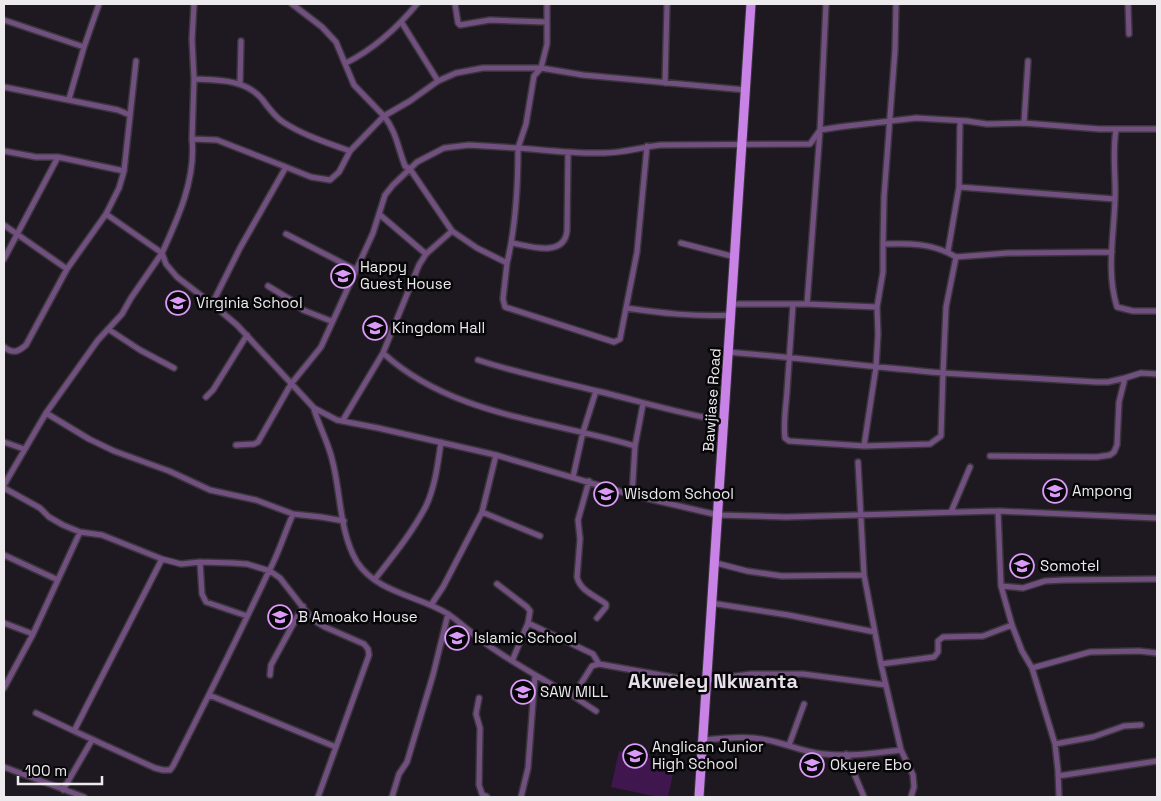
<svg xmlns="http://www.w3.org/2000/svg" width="1161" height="801" font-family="'Space Grotesk',sans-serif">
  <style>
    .green { fill: #3f164e }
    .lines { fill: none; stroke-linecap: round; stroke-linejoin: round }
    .street-casing { stroke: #3b363d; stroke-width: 8 }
    .primary-casing { stroke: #3b363d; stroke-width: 11 }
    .street { stroke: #71507f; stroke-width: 5 }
    .primary { stroke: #c983e7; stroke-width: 9 }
    .labels { text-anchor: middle; stroke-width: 5; stroke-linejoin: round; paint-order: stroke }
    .poi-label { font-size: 15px; fill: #edeaee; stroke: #070608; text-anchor: start }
    .street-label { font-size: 15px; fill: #edeaee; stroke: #070608 }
    .district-label { font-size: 20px; font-weight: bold; fill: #e7e0ea; stroke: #070608 }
  </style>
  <rect width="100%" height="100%" fill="#1e1920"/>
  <path class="green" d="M 619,751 L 675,764 L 668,797 L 658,797 L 611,787 Z"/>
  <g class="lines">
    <g class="street-casing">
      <path id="street" d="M 455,4 L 458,23 L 460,25 L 490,20 L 546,22
        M 1128,4 L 1129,34
        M 4,20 L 84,47
        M 402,23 L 438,81
        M 346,63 C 374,49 397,28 417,4
        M 194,79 L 192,39 L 194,4
        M 665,83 L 667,4
        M 240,84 L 241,41
        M 4,87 L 118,110 L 130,115
        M 746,90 L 583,75 L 541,68 L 534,76 L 526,124 L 518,148 C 546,150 575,154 604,153 C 623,153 642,147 661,145 L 810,144 L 820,130 L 839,127 L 916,118 L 967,121 L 987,124 L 1024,123 L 1099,129 L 1157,129
        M 69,99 L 84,47 L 99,4
        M 1024,123 L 1028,61
        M 1116,130 C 1112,153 1116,176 1115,199 C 1114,235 1106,272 1117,307 L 1133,311 L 1157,311
        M 192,139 L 194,79 C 218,80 245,79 262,99 C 268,107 274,116 283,122 C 303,135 327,143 350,151
        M 4,151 L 36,157 L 58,157 L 124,171
        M 959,187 L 1115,199
        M 106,214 L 162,253 C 178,218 196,179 192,139 L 217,140 L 286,167
        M 379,214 L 426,254
        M 4,225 L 67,269
        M 452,231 L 410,169 L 405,166 C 398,148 396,131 384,116 L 410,101 L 438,81 L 456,73 L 483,68 L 541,68 L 547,44 L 547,4
        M 286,234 L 356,270
        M 512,243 C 529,246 564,258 567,231 L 568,152
        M 681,243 L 735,257
        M 883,244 L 884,197 L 895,50 L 896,4
        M 948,251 L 959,187 L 960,121
        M 1112,252 L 1008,253 L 956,257 L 946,307 L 943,373 L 1096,382 L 1108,382 L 1125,378
        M 4,259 L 58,157
        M 268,286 L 291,300 L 303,310 L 331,321
        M 212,304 L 240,248 L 286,167 L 311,177 L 330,180 L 339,172 L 350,151 L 384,116 L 354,85 L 336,42 L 322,27 L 292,4
        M 731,304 L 807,304 L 877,307 L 878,334 L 876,367 L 864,446
        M 807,304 L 820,130 L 826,4
        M 877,307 L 883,272 L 883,244 C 908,243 933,243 956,257
        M 626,308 L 637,252 L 647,146
        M 108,329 L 140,350 L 174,368
        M 4,347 C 13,354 18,352 26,345 L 67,269 L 106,214 L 119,188 L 124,171 L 136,61
        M 728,352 C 800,358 871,367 943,373 L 941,436 L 930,444 L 864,446 L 789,441 L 785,438 C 783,422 786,407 787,391 C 789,362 791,333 793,304
        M 383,353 L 419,265 L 426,254 L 452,231 L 477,248 L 507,263 L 503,299 L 505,307 L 614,342 L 620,339 L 626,308 C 661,313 695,317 731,315
        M 478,360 C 517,373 557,381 597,391 C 639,401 681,414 724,421
        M 206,397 L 213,390 L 247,335
        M 314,409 C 319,426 328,442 332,459 C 341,492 339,532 357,562 C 377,593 420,596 448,614 C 460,622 470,632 481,640 C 506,659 534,674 561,690 L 573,696 L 592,666 L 599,664 L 689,680 L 707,680 L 751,674 L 803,674 L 886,685
        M 46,413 L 89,439 L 114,451 L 169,471 L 210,490 L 256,500 L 293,514 L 321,517 L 344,521
        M 343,420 L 383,353 C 452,416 550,420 635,446 L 632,495
        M 4,442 L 24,449
        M 236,445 L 254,444 L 258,442 L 291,384 L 321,347 L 373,233 L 385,195 L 393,185 L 417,162 L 444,148 L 469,145 L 518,148 C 518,186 516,225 507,263
        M 635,446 L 643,404
        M 990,456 L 1097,457 L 1110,455 L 1114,452 L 1117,445 L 1119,402 L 1125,378 L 1141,373 L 1157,374
        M 858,462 L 864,575 L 881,664 L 901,750 L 913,775 L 914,787 L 911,797
        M 573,477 L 583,432 L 596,391
        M 589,481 L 578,520 L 580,539 L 577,577 C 580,591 596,596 606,604 L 606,607 L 597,618
        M 4,485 L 46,413 L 98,340 L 122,314 L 131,298 L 162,253 L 166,264 L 177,277 L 212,304 L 237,325 L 314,408 L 337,420 L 378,428 L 496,455 L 632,495 L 718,515 L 786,517 L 998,511 L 1157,518
        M 4,488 L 40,508 L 49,517 L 63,525 L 80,532 L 102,535 L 162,559
        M 998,511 L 1001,586 L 1012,625 L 1022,651 L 1032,668 L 1055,744 L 1058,771 L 1059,797
        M 482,512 L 540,536
        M 951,512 L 970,467
        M 293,514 C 284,534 278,556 267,575 C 237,639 205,703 173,766 L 170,770 L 163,770 L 155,768 L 74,731 L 162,559 L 181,564 L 200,562 L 233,563 L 247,564 L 270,571 L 280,578 L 312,619 L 325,627 L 364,644 L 368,649 L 369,655 L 318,797
        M 4,555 L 58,580
        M 200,562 L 202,594 L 206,602 L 247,616
        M 716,563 L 747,571 L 782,576 L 864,575
        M 375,579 C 393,556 412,533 426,506 C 435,487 438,463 441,442
        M 497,584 L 527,607 L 530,611 L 528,623 L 512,661
        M 1001,586 L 1023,588 L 1045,581 L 1065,580 L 1157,579
        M 711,603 L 788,615 L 875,632
        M 431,605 L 443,587 L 482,512 L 496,455
        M 4,623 L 33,634
        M 528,623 L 593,654 L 599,664
        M 881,664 L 934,657 L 938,652 L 938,641 L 943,637 L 983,636 L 1012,625
        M 1032,668 L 1090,652 L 1139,651 L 1157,653
        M 270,675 L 271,665 L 303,606
        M 4,688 L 33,634 L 80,532
        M 209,695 L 336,747
        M 573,696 L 596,711
        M 479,698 L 476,714 L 480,728 L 479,785 L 482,794 L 487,797
        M 36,713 L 74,731
        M 703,740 C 727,738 749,735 772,741 C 790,745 806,753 824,754 C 850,757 876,753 901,750
        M 1055,744 L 1093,737 L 1124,726 L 1141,725
        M 789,745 L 804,704
        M 846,754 L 864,797
        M 4,767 L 84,797
        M 1058,776 L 1157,761
        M 63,790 L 92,740
        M 392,797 L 399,774 L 407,762 L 433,675 L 448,614
        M 521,797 L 528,768 L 535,675"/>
    </g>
    <g class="primary-casing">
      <path id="primary" d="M 699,797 L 751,4"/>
    </g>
    <use href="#street" class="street"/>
    <use href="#primary" class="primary"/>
  </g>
  <defs>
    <g id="school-ring" transform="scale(1.25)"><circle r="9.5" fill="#070608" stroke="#da9af6" stroke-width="1.5"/><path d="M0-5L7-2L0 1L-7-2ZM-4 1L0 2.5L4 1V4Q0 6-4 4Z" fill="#da9af6"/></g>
  </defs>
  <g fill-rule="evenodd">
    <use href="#school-ring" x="343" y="276"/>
    <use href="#school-ring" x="178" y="303"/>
    <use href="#school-ring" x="375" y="328"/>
    <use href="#school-ring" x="1055" y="491"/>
    <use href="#school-ring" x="606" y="494"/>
    <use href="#school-ring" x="1022" y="566"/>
    <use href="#school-ring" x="280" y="617"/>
    <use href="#school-ring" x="457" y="638"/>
    <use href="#school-ring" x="523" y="692"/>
    <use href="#school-ring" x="635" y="756"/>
    <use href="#school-ring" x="812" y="765"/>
  </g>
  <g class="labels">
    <g class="poi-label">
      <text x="360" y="272">Happy<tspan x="360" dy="17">Guest House</tspan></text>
      <text x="196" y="308">Virginia School</text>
      <text x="392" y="333">Kingdom Hall</text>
      <text x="1072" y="496">Ampong</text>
      <text x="624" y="499">Wisdom School</text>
      <text x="1040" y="571">Somotel</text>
      <text x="298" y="622">B Amoako House</text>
      <text x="474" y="643">Islamic School</text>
      <text x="540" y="697">SAW MILL</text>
      <text x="652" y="752">Anglican Junior<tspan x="652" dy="17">High School</tspan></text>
      <text x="830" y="770">Okyere Ebo</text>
    </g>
    <g class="street-label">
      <text transform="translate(712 400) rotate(-86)" y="5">Bawjiase Road</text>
    </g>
    <g class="district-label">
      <text x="713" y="688">Akweley Nkwanta</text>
    </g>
  </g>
  <rect width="1161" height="801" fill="none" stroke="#edeaee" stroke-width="10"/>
  <path d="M18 776v8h84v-8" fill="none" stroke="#edeaee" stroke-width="2.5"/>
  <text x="25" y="776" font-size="15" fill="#edeaee" stroke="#070608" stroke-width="4" paint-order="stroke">100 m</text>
</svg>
